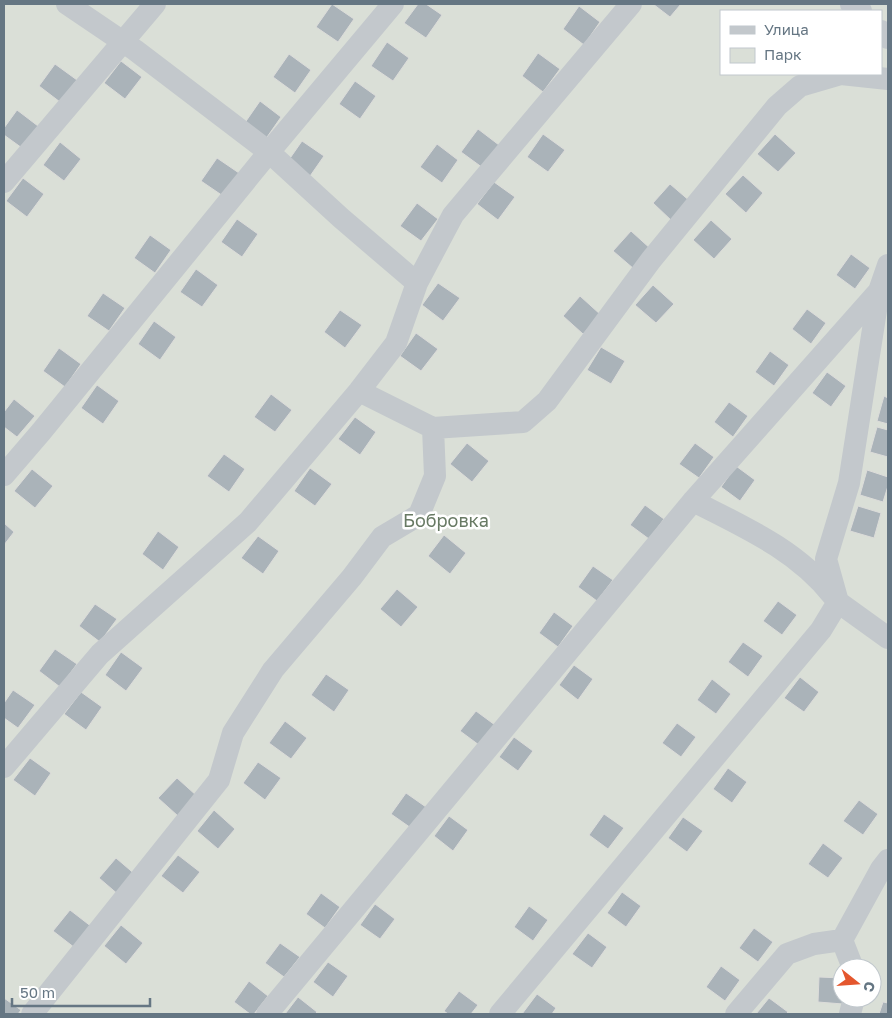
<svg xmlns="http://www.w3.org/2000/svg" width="892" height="1018" font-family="'Golos Text',sans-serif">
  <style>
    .green { fill: #dadfd7; fill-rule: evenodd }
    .building { fill: #aab3b9; stroke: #dcdcda }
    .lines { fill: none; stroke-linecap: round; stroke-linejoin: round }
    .minor { stroke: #c3c8cc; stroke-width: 22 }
    .labels { text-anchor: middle; stroke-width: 5; stroke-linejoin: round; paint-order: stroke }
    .park-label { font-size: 18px; fill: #687a64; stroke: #fff }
  </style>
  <rect width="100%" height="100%" fill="#fafaf8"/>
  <path class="green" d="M 4,4 L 888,4 L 888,1014 L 4,1014 ZM 721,11 L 881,11 L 881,74 L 721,74 ZM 842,968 L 872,968 L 872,998 L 842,998 Z"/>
  <path class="building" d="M 332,4 L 354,19 L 338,42 L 316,27 Z
    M 418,4 L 426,4 L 442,15 L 426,38 L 404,23 Z
    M 653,4 L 681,4 L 670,17 Z
    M 579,6 L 600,22 L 584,45 L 563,29 Z
    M 387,42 L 409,58 L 393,81 L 371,66 Z
    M 538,53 L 560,69 L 543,92 L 522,76 Z
    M 289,54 L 311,70 L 295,93 L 273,77 Z
    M 121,61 L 142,77 L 125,99 L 104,83 Z
    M 55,64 L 77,80 L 60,102 L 39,86 Z
    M 355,81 L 376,96 L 360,119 L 339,104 Z
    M 260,101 L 281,117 L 265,140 L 244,124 Z
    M 17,110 L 38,126 L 22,148 L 4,135 L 4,128 Z
    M 478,129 L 499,145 L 483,168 L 461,152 Z
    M 543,134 L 565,150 L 548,172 L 527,157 Z
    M 775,134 L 796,153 L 778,172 L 757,154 Z
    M 302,141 L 324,156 L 308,179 L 286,164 Z
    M 60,142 L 81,159 L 64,181 L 43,165 Z
    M 437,144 L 458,160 L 442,183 L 420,167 Z
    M 217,158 L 239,173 L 223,196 L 201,181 Z
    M 743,175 L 763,193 L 746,213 L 725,194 Z
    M 23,178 L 44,194 L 27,217 L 6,201 Z
    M 494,182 L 515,197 L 498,220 L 477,204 Z
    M 670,184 L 691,202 L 673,222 L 653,203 Z
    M 417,203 L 438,219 L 421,241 L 400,226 Z
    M 237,219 L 258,234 L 242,257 L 221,242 Z
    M 711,220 L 732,239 L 714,259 L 693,240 Z
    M 631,231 L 652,250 L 634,269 L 613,251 Z
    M 150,235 L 171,250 L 155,273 L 134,258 Z
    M 851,254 L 870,268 L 855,289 L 836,275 Z
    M 196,269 L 218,285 L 202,307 L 180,292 Z
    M 438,283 L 460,298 L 443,321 L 422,305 Z
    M 653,285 L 674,304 L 656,323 L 635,305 Z
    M 103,293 L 125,308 L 109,331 L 87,316 Z
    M 580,296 L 601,315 L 583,334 L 563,316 Z
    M 807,309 L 826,323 L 811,344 L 792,329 Z
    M 340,310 L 362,325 L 345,348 L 324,332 Z
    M 154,321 L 176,337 L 160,360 L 138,344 Z
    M 416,333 L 438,349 L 421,371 L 400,356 Z
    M 601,347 L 625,361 L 611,384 L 587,370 Z
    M 59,348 L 81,364 L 65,387 L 43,371 Z
    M 770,351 L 789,365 L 774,386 L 755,372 Z
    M 827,372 L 846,386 L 831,407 L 812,393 Z
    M 97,385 L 119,401 L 103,424 L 81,408 Z
    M 271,394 L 292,410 L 275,432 L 254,417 Z
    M 884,396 L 888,398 L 888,424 L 877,421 Z
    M 14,399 L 35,416 L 17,437 L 4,427 L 4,412 Z
    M 729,402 L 748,416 L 733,437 L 714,422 Z
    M 355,417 L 376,432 L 360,455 L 338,439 Z
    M 877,427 L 888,430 L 888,457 L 870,452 Z
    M 467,443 L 489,461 L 472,482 L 450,464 Z
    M 695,443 L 714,457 L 699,478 L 679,464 Z
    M 224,454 L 245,469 L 229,492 L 207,476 Z
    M 736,466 L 755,480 L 740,501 L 721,487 Z
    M 310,468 L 332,484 L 315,506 L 294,491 Z
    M 32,469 L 53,486 L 35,508 L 14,491 Z
    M 867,470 L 888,477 L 888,486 L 883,502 L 860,495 Z
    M 645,505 L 664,519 L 649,539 L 630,525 Z
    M 858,506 L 881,513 L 874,538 L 850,531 Z
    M 4,523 L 14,532 L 4,545 Z
    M 158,531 L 179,547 L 163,570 L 142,554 Z
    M 444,535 L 466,553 L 450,574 L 428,556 Z
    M 258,536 L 279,551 L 263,574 L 241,558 Z
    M 593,566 L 613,580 L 597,601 L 578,587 Z
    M 397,589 L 418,607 L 401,627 L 380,609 Z
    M 778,601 L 797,615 L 782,635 L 763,621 Z
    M 95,604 L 117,619 L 100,642 L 79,626 Z
    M 554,612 L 573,626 L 558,647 L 539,633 Z
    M 743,642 L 763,656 L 748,677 L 728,662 Z
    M 55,649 L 77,664 L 60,687 L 39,671 Z
    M 121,652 L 143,668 L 126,691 L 105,675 Z
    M 574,665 L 593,679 L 578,700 L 559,685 Z
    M 326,674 L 349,690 L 334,712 L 311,695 Z
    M 800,677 L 819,692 L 804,712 L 784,698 Z
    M 712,679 L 731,694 L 716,714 L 697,700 Z
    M 13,690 L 35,705 L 18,728 L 4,718 L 4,703 Z
    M 81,692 L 102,707 L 86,730 L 64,714 Z
    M 476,711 L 495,725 L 479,745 L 460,731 Z
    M 285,721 L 307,738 L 291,759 L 269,743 Z
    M 677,723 L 696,737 L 681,757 L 662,743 Z
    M 514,737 L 533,751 L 518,771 L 499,757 Z
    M 30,758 L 51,773 L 35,796 L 13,780 Z
    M 258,762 L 281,778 L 265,800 L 243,783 Z
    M 728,768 L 747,782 L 732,803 L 713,789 Z
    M 177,778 L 197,796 L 178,816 L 158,798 Z
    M 406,793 L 426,807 L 411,828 L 391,814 Z
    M 859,800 L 878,814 L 863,835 L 843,821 Z
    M 214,810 L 235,829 L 218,849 L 197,831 Z
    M 604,814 L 624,828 L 608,849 L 589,835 Z
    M 449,816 L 468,830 L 453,851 L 434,836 Z
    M 683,817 L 703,831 L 687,852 L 668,838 Z
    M 823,843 L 843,858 L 828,878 L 808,864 Z
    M 178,855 L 200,872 L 183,893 L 161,876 Z
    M 116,858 L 137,876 L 120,896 L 99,878 Z
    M 622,892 L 641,906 L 626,927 L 607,913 Z
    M 321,893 L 340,907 L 325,928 L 306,914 Z
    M 375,904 L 395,919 L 380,939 L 360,925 Z
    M 529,906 L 548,920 L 533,941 L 514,927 Z
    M 70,910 L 92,927 L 75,948 L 53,931 Z
    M 121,925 L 143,943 L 126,964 L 104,946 Z
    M 754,928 L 773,942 L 758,962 L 739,948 Z
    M 588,933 L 607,947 L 592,968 L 572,954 Z
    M 280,943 L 300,957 L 284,977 L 265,963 Z
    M 328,962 L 348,976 L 333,997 L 313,982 Z
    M 721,966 L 740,980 L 725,1001 L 706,987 Z
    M 819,977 L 842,978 L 843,1004 L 818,1002 Z
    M 249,981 L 268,996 L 254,1014 L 250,1014 L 234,1002 Z
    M 459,991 L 478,1005 L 471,1014 L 448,1014 L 444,1011 Z
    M 537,994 L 556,1008 L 552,1014 L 522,1014 Z
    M 298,997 L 317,1012 L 315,1014 L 285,1014 Z
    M 4,998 L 21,1010 L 18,1014 L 4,1014 Z
    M 769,998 L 788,1012 L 786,1014 L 756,1014 Z
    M 883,1002 L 888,1003 L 888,1014 L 879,1014 Z"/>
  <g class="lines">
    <path class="minor" d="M 67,4 L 135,50 L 269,152 L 341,218 L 417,283
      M 851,4 L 861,11
      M 881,31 L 888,38
      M 4,182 L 155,4
      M 359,391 L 433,428 L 523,422 L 547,401 L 651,260 L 777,106 L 800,86 L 841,74 L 888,79
      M 4,475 L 41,432 L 269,152 L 393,4
      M 693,501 C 744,527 797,550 833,596
      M 838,602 L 826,559 L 849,483 L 879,291 L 888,265
      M 4,767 L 100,654 L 248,522 L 359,391 L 396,343 L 417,283 L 453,215 L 631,4
      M 842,940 L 881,869 L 888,860
      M 842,940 L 853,968
      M 32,1014 L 219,780 L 233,733 L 273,670 L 352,577 L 382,537 L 419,515 L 435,476 L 433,428
      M 267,1014 L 693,501 L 879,291
      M 500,1014 L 821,630 L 838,602 L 888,638
      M 736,1014 L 787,954 L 814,944 L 842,940
      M 850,1014 L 854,998"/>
  </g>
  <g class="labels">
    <g class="park-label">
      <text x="446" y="527">Бобровка</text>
    </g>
  </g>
  <rect width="892" height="1018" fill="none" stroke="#657683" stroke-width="10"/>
  <rect x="720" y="10" width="162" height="65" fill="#ffffff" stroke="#c1c8cd"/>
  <rect x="730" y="26" width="25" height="8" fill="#c3c8cc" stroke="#c1c8cd"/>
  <text x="764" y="35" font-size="15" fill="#657683">Улица</text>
  <rect x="730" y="48" width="25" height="15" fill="#dadfd7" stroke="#c1c8cd"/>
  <text x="764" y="60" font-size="15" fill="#657683">Парк</text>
  <g transform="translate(857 983) rotate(107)"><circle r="24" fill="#ffffff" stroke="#c1c8cd"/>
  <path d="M0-4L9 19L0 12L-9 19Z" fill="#e4572e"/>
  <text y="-8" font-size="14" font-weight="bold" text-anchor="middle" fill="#657683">С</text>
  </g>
  <path d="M12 998v8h138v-8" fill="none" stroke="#657683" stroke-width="2.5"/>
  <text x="20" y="998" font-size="15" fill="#657683" stroke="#ffffff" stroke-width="4" paint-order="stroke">50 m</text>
</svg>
